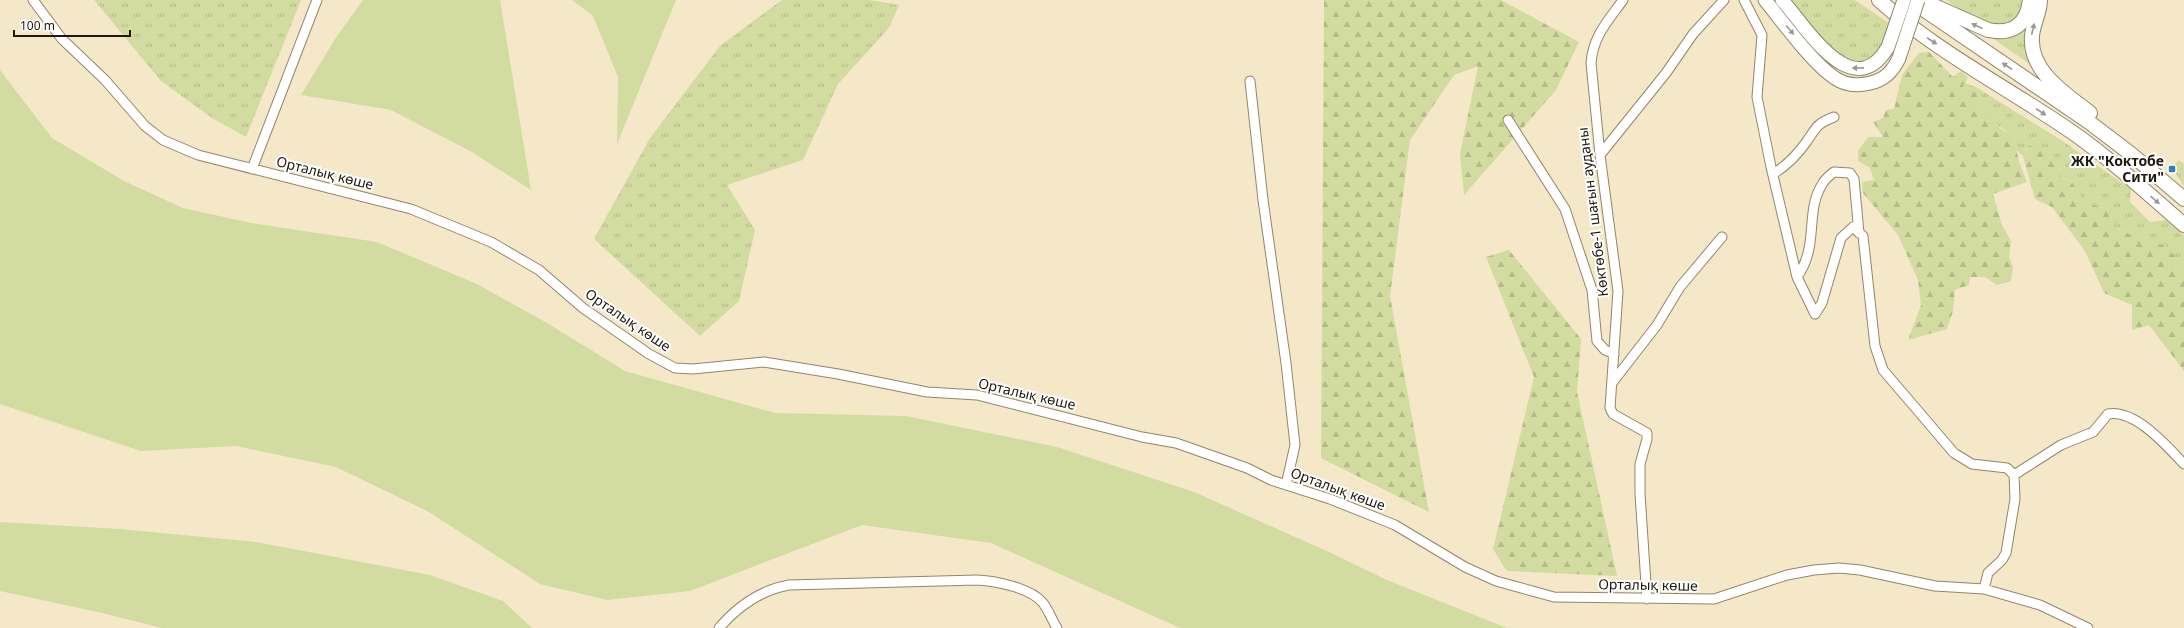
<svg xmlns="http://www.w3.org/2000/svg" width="2184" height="628" font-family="'Noto Sans',sans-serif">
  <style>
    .grass { fill: url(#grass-tufts) }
    .forest { fill: url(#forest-firs) }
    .garden { fill: #d2dba0 }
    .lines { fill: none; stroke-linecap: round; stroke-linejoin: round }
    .street-casing { stroke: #928669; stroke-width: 11 }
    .secondary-casing { stroke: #928669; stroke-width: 15 }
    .primary-casing { stroke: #928669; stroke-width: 16 }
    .street { stroke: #fff; stroke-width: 9 }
    .secondary { stroke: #fff; stroke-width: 13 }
    .primary { stroke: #fff; stroke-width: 14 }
    .secondary-bridge-casing { stroke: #928669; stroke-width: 15; stroke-linecap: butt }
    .secondary-bridge { stroke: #fff; stroke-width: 13 }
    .oneway { fill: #9a9893 }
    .poi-dot { fill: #2e80b1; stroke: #fff; stroke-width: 1.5 }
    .labels { text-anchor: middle; stroke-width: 4; stroke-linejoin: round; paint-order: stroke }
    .poi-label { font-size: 14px; font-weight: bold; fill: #1f1a0f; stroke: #fff; text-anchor: end }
    .street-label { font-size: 14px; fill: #1f1a0f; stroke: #fff }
  </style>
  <defs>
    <pattern id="grass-tufts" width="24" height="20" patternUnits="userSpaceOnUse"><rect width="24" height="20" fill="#d2dba0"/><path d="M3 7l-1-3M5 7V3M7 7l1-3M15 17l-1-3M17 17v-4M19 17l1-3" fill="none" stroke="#b4bb89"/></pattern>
    <pattern id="forest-firs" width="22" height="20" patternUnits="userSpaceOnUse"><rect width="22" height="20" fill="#d2dba0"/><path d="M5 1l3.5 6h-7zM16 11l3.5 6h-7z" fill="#b4bb89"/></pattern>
  </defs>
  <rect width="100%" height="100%" fill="#f5e8c8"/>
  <path class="grass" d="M 94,0 L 301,0 L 246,137 L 212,118 L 161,81 Z
    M 782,0 L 870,0 L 899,5 L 889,28 L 838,84 L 803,160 L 727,185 L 755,230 L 739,301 L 700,336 L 594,239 L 650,138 L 720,46 Z
    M 1789,0 L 1855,0 L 1890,24 C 1886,35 1883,47 1876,55 C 1850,85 1803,17 1789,0 Z
    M 1946,0 L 2024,0 L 2023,12 L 2007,27 L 1981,23 Z
    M 2028,23 C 2023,41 2026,51 2034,67 L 1985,33 Z
    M 1965,83 L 1976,87 L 2064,142 L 2131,189 L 2130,202 L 2150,222 L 2166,220 L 2184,235 L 2184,269 L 2173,267 L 2165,245 L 2146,242 L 2113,226 L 2108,209 L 2087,203 L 2071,181 L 2060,177 L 2056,162 L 2028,146 L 2023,156 L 2016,150 L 2013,135 C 1999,128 1989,117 1979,106 C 1973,99 1971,92 1963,86 Z
    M 2179,160 L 2184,164 L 2184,187 L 2172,167 Z"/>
  <path class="forest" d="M 1324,0 L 1501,0 L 1579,42 L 1556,90 L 1464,195 L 1460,154 L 1478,66 L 1454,75 L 1410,140 L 1390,296 L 1429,512 L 1321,458 Z
    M 1929,52 L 1953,77 L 1961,71 L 1968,78 L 1963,86 L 1969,91 L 1978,92 L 1979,105 L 2001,129 L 2013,135 L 2020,165 L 2027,182 L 1993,194 L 2002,225 L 2011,241 L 2009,257 L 2013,267 L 2011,281 L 1997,285 L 1985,277 L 1970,277 L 1969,285 L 1955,290 L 1953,311 L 1947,329 L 1908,340 L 1921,305 L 1918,280 L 1898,235 L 1863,193 L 1862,182 L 1874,180 L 1870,168 L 1858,161 L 1858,151 L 1868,137 L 1883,137 L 1873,122 L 1883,118 L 1886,110 L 1894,109 L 1902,75 L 1919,53 Z
    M 2028,146 L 2042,147 L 2056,162 L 2060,177 L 2071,181 L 2087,203 L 2108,209 L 2113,226 L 2146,242 L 2165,245 L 2174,255 L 2173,267 L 2184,269 L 2184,371 L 2149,325 L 2132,330 L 2132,305 L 2104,293 L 2085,251 L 2052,207 L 2035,199 L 2023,156 Z
    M 1509,250 L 1581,339 L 1577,392 L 1617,576 L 1507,571 L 1493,549 L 1534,377 L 1486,257 Z"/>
  <path class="garden" d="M 363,0 L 500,0 L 531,190 L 472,152 L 391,110 L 301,95 L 335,39 Z
    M 572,0 L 676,0 L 617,144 L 618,77 L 593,16 Z
    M 0,70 L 52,138 L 124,181 L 183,208 L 251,223 L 377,242 L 477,284 L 547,323 L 625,371 L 775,413 L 906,416 L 1057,447 L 1194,492 L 1329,552 L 1387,580 L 1507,628 L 1180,628 L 991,543 L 862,525 L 690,591 L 607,600 L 540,584 L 429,512 L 336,467 L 236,446 L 141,451 L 0,404 Z
    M 0,522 L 120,529 L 256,542 L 430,575 L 503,601 L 532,628 L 162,628 L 98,612 L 0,591 Z"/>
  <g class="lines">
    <g class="street-casing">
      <path id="street" d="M 33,0 L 62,39 L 105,80 L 145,126 L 163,140 L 198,155 L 411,209 L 491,242 L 539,270 L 583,308 L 649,354 L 675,368 L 693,369 L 764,362 L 838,374 L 927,392 L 977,395 L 1142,437 L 1176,443 L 1247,468 L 1271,480 L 1330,499 L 1395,525 L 1465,567 L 1496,581 L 1554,597 L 1714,599 L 1787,575 L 1814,570 L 1839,568 L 1860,570 L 1935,586 L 1984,589 L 2040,605 L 2088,628
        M 1623,0 C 1608,21 1593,36 1591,63 L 1600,155 L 1618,291 L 1610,408 L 1613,414 L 1647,433 L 1647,439 L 1640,464 L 1640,494 L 1647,599
        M 1744,0 L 1762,35 L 1757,97 L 1771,167 L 1797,277 L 1815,314 L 1822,303 L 1841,238 L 1853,227 L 1863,236 L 1875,346 L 1883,370 L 1954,453 L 1972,464 L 2007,468 L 2014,475 L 2015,499 L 2006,553 L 2002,560 L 1988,573 L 1984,589
        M 1250,81 L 1263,200 L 1286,363 L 1295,445 L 1286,485
        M 1508,120 L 1565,209 L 1592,290 L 1597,341 L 1605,350 L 1614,354
        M 1600,155 L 1666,73 L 1693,34 L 1724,0
        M 252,169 L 317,0
        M 1773,174 C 1786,166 1798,154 1807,141 C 1817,127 1816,124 1834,117
        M 1797,277 C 1820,245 1804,211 1823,183 C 1825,179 1830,175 1834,172 L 1850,173 L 1854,179 L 1859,233
        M 1612,383 L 1657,325 L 1680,287 L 1722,237
        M 2014,475 L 2061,445 L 2093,432 L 2108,414 C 2135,409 2167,446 2184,464
        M 719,628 C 737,607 761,590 789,585 L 977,580 C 996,581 1031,588 1043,603 C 1049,611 1052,620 1057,628"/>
    </g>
    <g class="secondary-casing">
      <path id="secondary" d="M 1765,0 C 1782,21 1813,64 1835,78 C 1845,85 1858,86 1870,83 C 1885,80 1893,71 1899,58
        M 1782,0 C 1807,28 1853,106 1888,47"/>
    </g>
    <g class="primary-casing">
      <path id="primary" d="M 1879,0 C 1937,52 2008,88 2072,132 C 2112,160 2147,193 2184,225
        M 1910,0 L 2089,122 L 2131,154 L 2184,199
        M 1921,0 L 1988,30 C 2012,35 2027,25 2030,0
        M 2040,0 C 2040,13 2033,23 2032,36 C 2029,72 2066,94 2090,113"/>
    </g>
    <use href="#street" class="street"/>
    <use href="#secondary" class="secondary"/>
    <use href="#primary" class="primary"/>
    <g class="secondary-bridge-casing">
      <path id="secondary-bridge" d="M 1888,47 L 1904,0
        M 1899,58 L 1918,0"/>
    </g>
    <use href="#secondary-bridge" class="secondary-bridge"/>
  </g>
  <defs><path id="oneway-solid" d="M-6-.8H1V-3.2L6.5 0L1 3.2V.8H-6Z"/></defs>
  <g class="oneway">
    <use href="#oneway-solid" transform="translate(1977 26) rotate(-156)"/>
    <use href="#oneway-solid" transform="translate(2033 29) rotate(-77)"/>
    <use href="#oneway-solid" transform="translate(1790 30) rotate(50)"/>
    <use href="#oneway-solid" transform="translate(1932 41) rotate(33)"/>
    <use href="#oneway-solid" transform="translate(2007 66) rotate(-147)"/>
    <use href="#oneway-solid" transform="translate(1858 68) rotate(179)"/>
    <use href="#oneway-solid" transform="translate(2041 112) rotate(33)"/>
    <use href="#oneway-solid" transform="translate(2155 200) rotate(41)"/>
  </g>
  <rect class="poi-dot" x="2168" y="165" width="8" height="8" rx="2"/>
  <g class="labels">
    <g class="poi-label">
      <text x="2164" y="166">ЖК "Коктобе<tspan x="2164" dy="16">Сити"</tspan></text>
    </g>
    <g class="street-label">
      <text transform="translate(325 173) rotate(14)" y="5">Орталық көше</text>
      <text transform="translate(1593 212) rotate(-97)" y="5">Көктөбе-1 шағын ауданы</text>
      <text transform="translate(628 320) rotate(34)" y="5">Орталық көше</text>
      <text transform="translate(1027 394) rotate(13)" y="5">Орталық көше</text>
      <text transform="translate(1338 489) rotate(20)" y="5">Орталық көше</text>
      <text transform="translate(1648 585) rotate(1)" y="5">Орталық көше</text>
    </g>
  </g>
  <path d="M14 30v6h116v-6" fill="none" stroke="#1f1a0f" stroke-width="2"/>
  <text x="20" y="30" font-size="12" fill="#1f1a0f" stroke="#ffffff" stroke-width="3" paint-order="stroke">100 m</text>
</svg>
